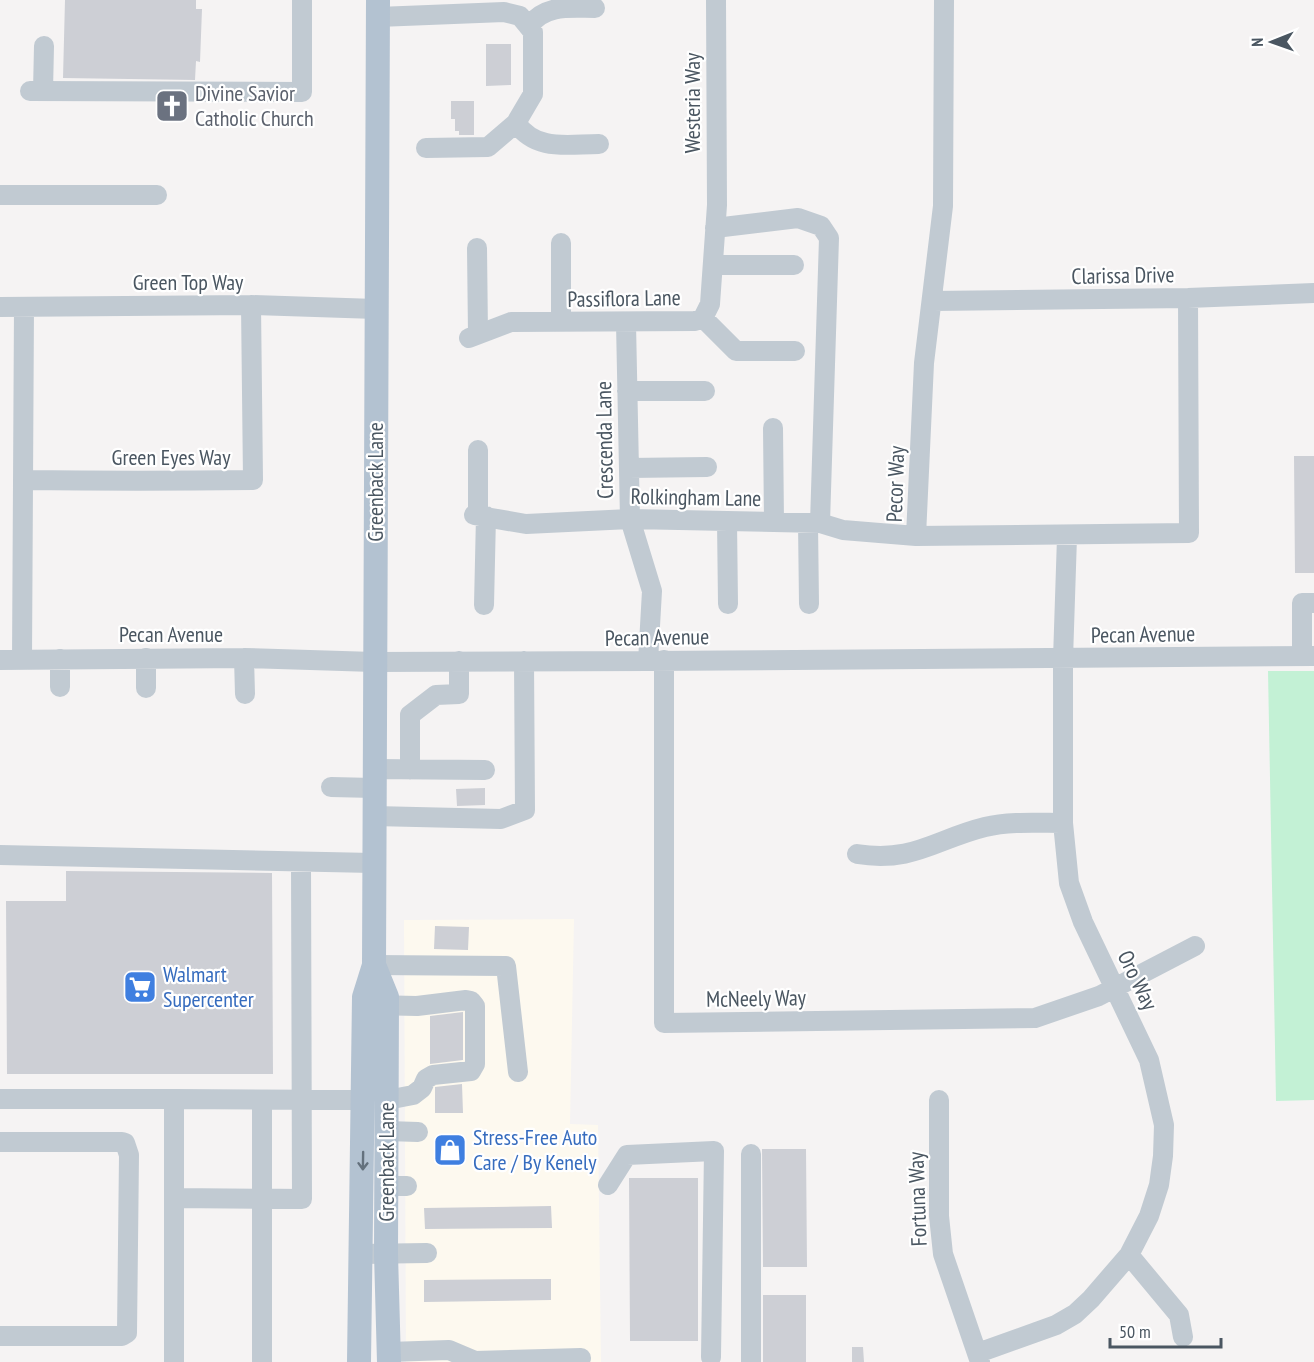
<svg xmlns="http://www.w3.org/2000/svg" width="1314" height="1362" font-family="'PT Sans Narrow',sans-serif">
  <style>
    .commercial { fill: #fdf9ef }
    .green { fill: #c3f1d5 }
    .building { fill: #cdcfd5 }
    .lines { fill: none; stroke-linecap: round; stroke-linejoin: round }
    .minor { stroke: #c1cad2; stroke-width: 20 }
    .major { stroke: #b3c2d1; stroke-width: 24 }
    .oneway { stroke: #64717d }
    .labels { text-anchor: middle; stroke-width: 4.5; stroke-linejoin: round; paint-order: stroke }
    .worship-label { font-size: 22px; fill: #5b616d; stroke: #fff; text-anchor: start }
    .street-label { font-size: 22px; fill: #4a5661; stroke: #fff }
    .shop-label { font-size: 22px; fill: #366cbe; stroke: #fff; text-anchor: start }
  </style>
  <rect width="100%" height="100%" fill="#f5f3f3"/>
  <path class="commercial" d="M 574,919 L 570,1124 L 598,1125 L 601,1362 L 406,1362 L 404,920 Z"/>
  <path class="green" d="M 1268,671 L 1314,671 L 1314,1100 L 1276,1101 Z"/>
  <path class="building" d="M 65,0 L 196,0 L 196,9 L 202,9 L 200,62 L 196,61 L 195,80 L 63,78 Z
    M 486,44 L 511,44 L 511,85 L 486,86 Z
    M 451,101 L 474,101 L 474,135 L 459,135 L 459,131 L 455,131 L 455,119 L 451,119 Z
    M 1294,456 L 1314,456 L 1314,573 L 1295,573 Z
    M 485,788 L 485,805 L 457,806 L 456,789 Z
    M 66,871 L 272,873 L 273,1074 L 7,1074 L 6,901 L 66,901 Z
    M 435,926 L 469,927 L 468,950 L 434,949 Z
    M 463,1012 L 463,1060 L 430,1064 L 430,1016 Z
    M 462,1084 L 463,1113 L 435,1113 L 435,1087 Z
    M 762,1149 L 806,1149 L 807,1267 L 763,1267 Z
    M 629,1178 L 698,1178 L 698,1341 L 630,1341 Z
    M 551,1206 L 552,1228 L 425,1229 L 424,1208 Z
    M 551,1279 L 551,1300 L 424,1302 L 424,1280 Z
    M 763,1295 L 806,1295 L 806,1362 L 763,1362 Z
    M 852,1347 L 863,1347 L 864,1362 L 852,1362 Z"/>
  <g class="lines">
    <path class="minor" d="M 944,0 L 943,206 L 924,363 L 916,536 L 1189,533 L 1188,298
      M 378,17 L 504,12 L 520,16 L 533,32 L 533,94 L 516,123 L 488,147 L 426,148
      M 530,25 C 546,4 571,8 595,8
      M 30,91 L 302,92 L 302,0
      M 43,91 L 44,46
      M 516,123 C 537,152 567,144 599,144
      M 0,195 L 157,195
      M 715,228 L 798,218 L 821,226 L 829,238 L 820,523
      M 561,243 L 561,322
      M 477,248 L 478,334
      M 713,265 L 794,265
      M 933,301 L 1188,298 L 1314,293
      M 0,307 L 251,305 L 376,309
      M 703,318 L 736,351 L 795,351
      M 626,323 L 630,519 L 652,591 L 648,661
      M 469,338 L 511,322 L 695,321 L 703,318 L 710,304 L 717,205 L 716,0
      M 627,391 L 705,391
      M 773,428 L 774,522
      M 478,450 L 478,515
      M 629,468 L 707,467
      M 23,480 C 100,481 176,481 253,480 L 251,305
      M 474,515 L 526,524 L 630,519 L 820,523 L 843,530 L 916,536
      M 727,521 L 728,604
      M 808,523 L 809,604
      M 484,605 L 486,516
      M 1302,656 L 1302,603 L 1314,603
      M 244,658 L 245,694
      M 60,659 L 60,687
      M 0,660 L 244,658 L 374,662 L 648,661 L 1314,656
      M 22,660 L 24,307
      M 664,660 L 664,1023 L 1035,1018 L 1099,996 L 1195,946
      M 146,688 L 146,658
      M 374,769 L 485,770
      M 410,770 L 410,715 L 436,695 L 459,694 L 459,661
      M 331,787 L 374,788
      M 374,816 L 501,819 L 525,810 L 524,661
      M 857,854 C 913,863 936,839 985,827 C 1010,821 1038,823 1063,823
      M 0,855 L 373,863
      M 374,965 L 506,966 L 518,1072
      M 372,1005 L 417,1006 L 466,1000 L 471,1001 L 475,1006 L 475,1064 L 471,1071 L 433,1075 L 426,1079 L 422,1088 L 413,1095 L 387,1100
      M 0,1099 L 174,1099 L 174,1362
      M 174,1099 L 364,1100
      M 262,1100 L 262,1362
      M 939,1100 L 939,1216 L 943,1254 L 980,1362
      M 387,1131 L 418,1132
      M 0,1142 L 122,1142 L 125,1143 L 129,1155 L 127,1333 L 122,1336 L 0,1336
      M 751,1154 L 751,1362
      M 608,1185 L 627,1155 L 714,1151 L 711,1357
      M 387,1186 L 407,1186
      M 174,1198 L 302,1199 L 301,862
      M 361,1254 L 427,1253
      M 1129,1255 L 1179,1315 L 1183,1337
      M 389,1352 L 449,1350 L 475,1361 L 581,1358
      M 978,1353 L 1056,1325 L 1075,1314 L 1091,1299 L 1129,1255 L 1149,1216 L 1159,1185 L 1163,1156 L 1164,1125 L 1149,1060 L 1083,922 L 1069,883 L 1063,823 L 1063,659 L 1067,537"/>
    <path class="major" d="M 374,965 L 387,997 L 386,1254 L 389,1362
      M 359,1362 L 364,997 L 374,965 L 378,0"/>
  </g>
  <defs><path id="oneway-shaft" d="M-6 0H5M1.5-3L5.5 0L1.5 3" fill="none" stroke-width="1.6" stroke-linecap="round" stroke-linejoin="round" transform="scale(1.5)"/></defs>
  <use class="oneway" href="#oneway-shaft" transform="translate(363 1161) rotate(91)"/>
  <defs>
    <g id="church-square" transform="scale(1.725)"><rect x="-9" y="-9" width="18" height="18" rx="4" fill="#6b7280" stroke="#fff"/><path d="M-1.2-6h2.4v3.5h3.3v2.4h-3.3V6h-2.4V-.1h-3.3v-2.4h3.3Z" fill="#fff"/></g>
    <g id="supermarket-square" transform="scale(1.725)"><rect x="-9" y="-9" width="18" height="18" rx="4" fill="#3f7fe0" stroke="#fff"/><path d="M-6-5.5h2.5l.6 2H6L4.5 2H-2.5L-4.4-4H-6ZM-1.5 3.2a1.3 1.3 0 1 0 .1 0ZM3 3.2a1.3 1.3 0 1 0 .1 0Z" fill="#fff"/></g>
    <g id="shop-square" transform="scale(1.725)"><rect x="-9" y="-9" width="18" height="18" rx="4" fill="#3f7fe0" stroke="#fff"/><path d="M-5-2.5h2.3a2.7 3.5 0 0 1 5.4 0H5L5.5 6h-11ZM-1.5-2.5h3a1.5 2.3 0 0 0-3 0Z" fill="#fff"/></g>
  </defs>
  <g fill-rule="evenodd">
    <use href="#church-square" x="172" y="106"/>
    <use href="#supermarket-square" x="140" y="987"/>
    <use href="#shop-square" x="450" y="1150"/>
  </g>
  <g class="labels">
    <g class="worship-label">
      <text x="195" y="101">Divine Savior<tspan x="195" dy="25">Catholic Church</tspan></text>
    </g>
    <g class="street-label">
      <text transform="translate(692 103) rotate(-90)" y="8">Westeria Way</text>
      <text transform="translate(1123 275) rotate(-1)" y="8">Clarissa Drive</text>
      <text x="188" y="290">Green Top Way</text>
      <text transform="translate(624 298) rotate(-1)" y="8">Passiflora Lane</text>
      <text transform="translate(604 440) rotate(-91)" y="8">Crescenda Lane</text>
      <text x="171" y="465">Green Eyes Way</text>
      <text transform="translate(375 482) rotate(-90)" y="8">Greenback Lane</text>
      <text transform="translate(895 484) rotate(-88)" y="8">Pecor Way</text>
      <text transform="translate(696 497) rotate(1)" y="8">Rolkingham Lane</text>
      <text x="171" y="642">Pecan Avenue</text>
      <text transform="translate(1143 634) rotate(-1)" y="8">Pecan Avenue</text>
      <text transform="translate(657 637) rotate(-1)" y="8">Pecan Avenue</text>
      <text transform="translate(1138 980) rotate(64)" y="8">Oro Way</text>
      <text transform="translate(756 998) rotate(-1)" y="8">McNeely Way</text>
      <text transform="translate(386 1162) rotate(-90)" y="8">Greenback Lane</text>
      <text transform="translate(917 1199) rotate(-92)" y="8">Fortuna Way</text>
    </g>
    <g class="shop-label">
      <text x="163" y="982">Walmart<tspan x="163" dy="25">Supercenter</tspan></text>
      <text x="473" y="1145">Stress-Free Auto<tspan x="473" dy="25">Care / By Kenely</tspan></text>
    </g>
  </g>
  <g transform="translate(1272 42) rotate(269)" stroke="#ffffff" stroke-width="4.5" paint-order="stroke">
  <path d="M0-4.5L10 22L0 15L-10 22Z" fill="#4a5661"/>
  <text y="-9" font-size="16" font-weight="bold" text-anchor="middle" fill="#4a5661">N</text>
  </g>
  <path d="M1110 1338v9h111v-9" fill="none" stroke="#4a5661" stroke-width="3"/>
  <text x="1119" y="1338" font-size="18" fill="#4a5661" stroke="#ffffff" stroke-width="4.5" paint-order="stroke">50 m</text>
</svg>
